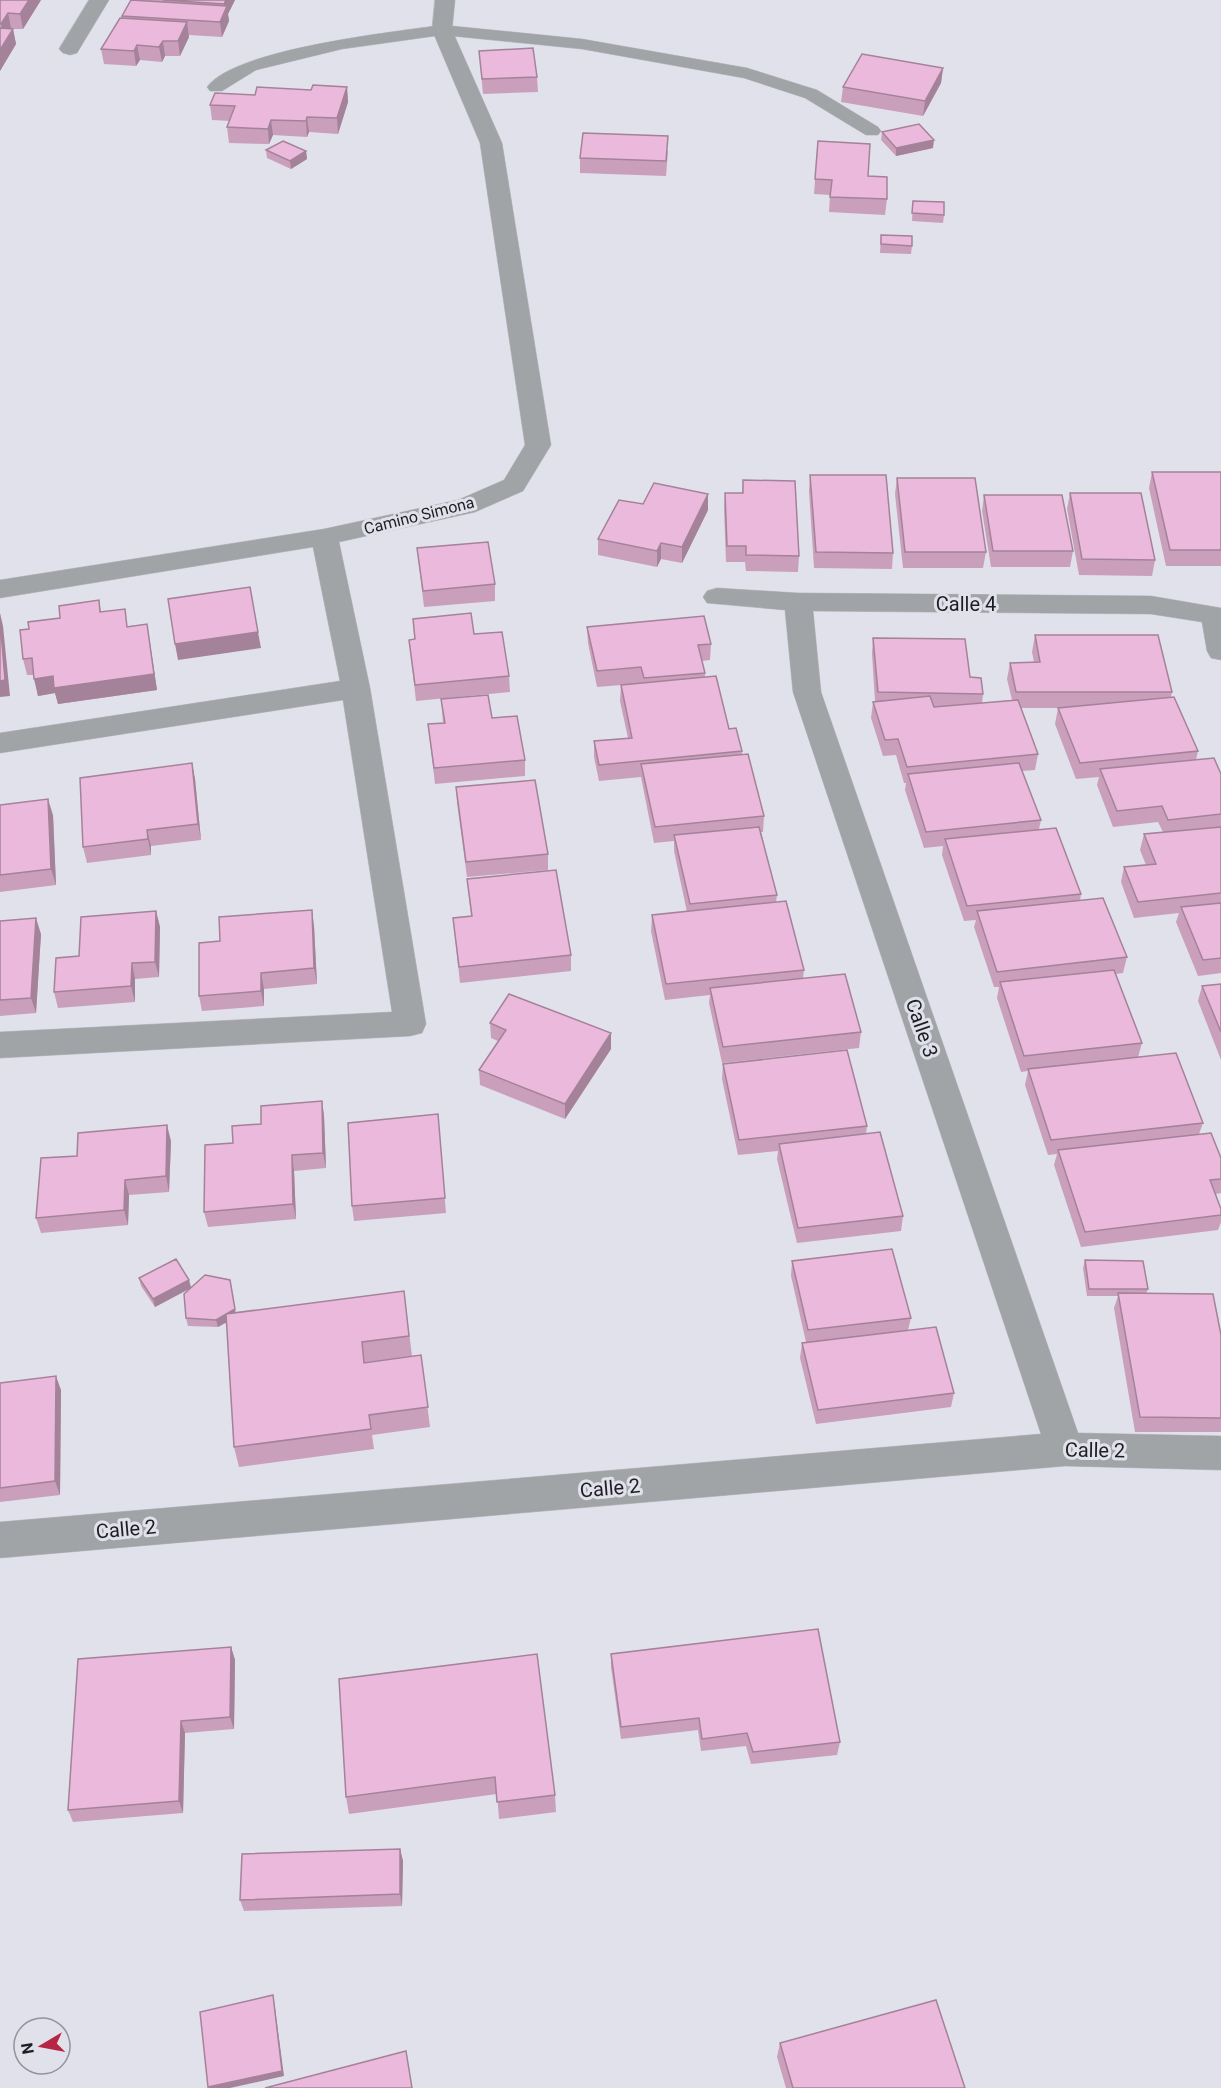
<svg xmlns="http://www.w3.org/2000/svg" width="1221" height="2088" font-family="Roboto,sans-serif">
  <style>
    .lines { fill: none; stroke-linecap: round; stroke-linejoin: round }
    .service-casing { stroke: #bebec7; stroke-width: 1 }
    .minor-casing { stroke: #bebec7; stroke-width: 1 }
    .service { fill: #a1a4a7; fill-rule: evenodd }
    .minor { fill: #a1a4a7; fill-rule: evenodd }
    .wall { fill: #ca9fbc }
    .shaded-wall { fill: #a48299 }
    .building { fill: #ebb9db; stroke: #a48299; stroke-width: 1.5 }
    .labels { text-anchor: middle; stroke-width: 6; stroke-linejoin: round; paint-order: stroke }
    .far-street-label { font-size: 16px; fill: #1e1e22; stroke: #e1e1eb }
    .street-label { font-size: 20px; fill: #1e1e22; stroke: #e1e1eb }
  </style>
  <rect width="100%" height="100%" fill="#e1e1eb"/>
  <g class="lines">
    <g class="service-casing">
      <path id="service" d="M 442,25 L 582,39 L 747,68 L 817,90 L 878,127 L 881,131 L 878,135 L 866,135 L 805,98 L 744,78 L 582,49 L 442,35 L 342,49 L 256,70 L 222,91 L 210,91 L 207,87 C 234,49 394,32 442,25 Z"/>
    </g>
    <g class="minor-casing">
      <path id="minor" d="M 89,0 L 109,0 L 77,53 L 70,55 L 63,53 L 59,49 Z
        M 435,0 L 455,0 L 452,30 L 502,143 L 551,445 L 523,491 L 475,512 L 339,542 L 370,688 L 426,1024 L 422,1033 L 410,1036 L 0,1058 L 0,1032 L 392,1012 L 343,700 L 0,753 L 0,733 L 340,681 L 313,547 L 0,598 L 0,580 L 324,529 L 458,500 L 504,480 L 525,445 L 480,143 L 432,30 Z
        M 717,588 L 798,593 L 1151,596 L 1221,608 L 1221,660 L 1211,658 L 1207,651 L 1202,622 L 1151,614 L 813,611 L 821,692 L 1078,1433 L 1221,1436 L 1221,1470 L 1065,1466 L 0,1558 L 0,1522 L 1041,1434 L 793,692 L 785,610 L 707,603 L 703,597 L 707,591 Z"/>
    </g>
    <use href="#service" class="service"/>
    <use href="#minor" class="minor"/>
  </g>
  <path class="wall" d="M 0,0 L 41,0 L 23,29 L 11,29 L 13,29 L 16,44 L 0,71 Z
    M 131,0 L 235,0 L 228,14 L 229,21 L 222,37 L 189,35 L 189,37 L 180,56 L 165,56 L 162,62 L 140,60 L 136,66 L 104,64 L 101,49 L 122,18 L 122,16 Z
    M 479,51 L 537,77 L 538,92 L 483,94 Z
    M 943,68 L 941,83 L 923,116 L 841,102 L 843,87 Z
    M 347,87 L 348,102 L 338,134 L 309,132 L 307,137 L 273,135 L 269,144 L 229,143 L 227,127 L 230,121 L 212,120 L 210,105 L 255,95 Z
    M 882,132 L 933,148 L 896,156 L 881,140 Z
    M 818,141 L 868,176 L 887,199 L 885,215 L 829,212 L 830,195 L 814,194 Z
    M 266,150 L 306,151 L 307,159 L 291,169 L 267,158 Z
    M 668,151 L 666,176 L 580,173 L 580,158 Z
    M 913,201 L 944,215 L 943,223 L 912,221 Z
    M 881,235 L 912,246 L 911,254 L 880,253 Z
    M 1152,472 L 1221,472 L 1221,566 L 1166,566 L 1149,488 Z
    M 810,475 L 893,553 L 892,569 L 814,568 L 809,491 Z
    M 897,478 L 986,552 L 983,568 L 903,568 L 895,494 Z
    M 743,480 L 799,556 L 798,572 L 746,571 L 745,562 L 726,562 L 724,509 L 725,493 L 742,493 Z
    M 1070,493 L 1155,560 L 1152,576 L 1079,575 L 1067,509 Z
    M 984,495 L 1073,551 L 1070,567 L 991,567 L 982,511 Z
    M 643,504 L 708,510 L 682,563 L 661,559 L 657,567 L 598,555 L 598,539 Z
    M 417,548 L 495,584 L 495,601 L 424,607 Z
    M 99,600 L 101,612 L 128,626 L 147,624 L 157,690 L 58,704 L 55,693 L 38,696 L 34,675 L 27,675 L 23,659 L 29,629 L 60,618 Z
    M 587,627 L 711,644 L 710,660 L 702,661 L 705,673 L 705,677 L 729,729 L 742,751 L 742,754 L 764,816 L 763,832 L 761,832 L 777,895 L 776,902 L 804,970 L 803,978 L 861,1032 L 859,1048 L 722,1063 L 709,1003 L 710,995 L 665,1000 L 651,931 L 652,915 L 687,912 L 674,851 L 674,841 L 654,843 L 641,777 L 599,781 L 594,757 L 594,741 L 628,738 L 620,701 L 621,685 L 597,687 L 588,643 Z
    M 474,634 L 509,676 L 510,692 L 416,701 L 409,640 Z
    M 1035,635 L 1172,692 L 1171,697 L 1198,751 L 1196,760 L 1221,774 L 1221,973 L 1198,976 L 1176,922 L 1179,913 L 1134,918 L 1121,882 L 1124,867 L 1146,865 L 1140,850 L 1144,834 L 1163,832 L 1158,822 L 1113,827 L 1097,785 L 1099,777 L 1076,779 L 1055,724 L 1058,708 L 1021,708 L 1038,754 L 1035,770 L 1022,771 L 1041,820 L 1039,829 L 1081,894 L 1080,901 L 1127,957 L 1123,973 L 1116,974 L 1142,1043 L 1138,1057 L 1203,1123 L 1199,1134 L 1221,1158 L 1221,1193 L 1216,1194 L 1221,1209 L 1221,1222 L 1218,1230 L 1081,1247 L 1054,1165 L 1057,1154 L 1048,1155 L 1025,1085 L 1028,1071 L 1021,1072 L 997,998 L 999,987 L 994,987 L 974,927 L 976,920 L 964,921 L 942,855 L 943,846 L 924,848 L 905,790 L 906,783 L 904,783 L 896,755 L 883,756 L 871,718 L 873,702 L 875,701 L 872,654 L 873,638 L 970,677 L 983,694 L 982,703 L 1012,700 L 1007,679 L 1010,663 L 1034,662 L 1032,652 Z
    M 441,699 L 492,718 L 525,760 L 525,776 L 435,784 L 428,724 L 443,723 Z
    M 192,763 L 195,779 L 201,840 L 151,846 L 151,855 L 87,863 L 83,847 Z
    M 456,787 L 548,854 L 548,870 L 467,877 L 457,803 Z
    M 0,805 L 53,815 L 56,885 L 0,892 Z
    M 467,879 L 571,955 L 571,971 L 460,983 L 453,918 L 471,916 Z
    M 156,911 L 160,927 L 159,977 L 135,979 L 135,1002 L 58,1008 L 54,992 L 79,956 Z
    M 0,921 L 41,934 L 36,1013 L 0,1016 Z
    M 314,926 L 317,984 L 264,989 L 264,1006 L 202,1011 L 199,996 L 220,941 Z
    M 1221,984 L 1221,1060 L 1198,1001 L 1202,986 Z
    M 490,1023 L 611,1049 L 565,1119 L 480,1085 L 479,1070 L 498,1041 L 491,1038 Z
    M 723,1064 L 867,1126 L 866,1134 L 903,1216 L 901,1231 L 797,1243 L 777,1159 L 778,1151 L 738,1155 L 722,1079 Z
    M 322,1101 L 324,1116 L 326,1168 L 294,1171 L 296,1219 L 208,1227 L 204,1212 L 233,1143 L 261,1124 Z
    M 438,1114 L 446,1213 L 354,1221 L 352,1206 Z
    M 171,1141 L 169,1192 L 129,1195 L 128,1225 L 41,1233 L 36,1218 L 77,1156 Z
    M 1085,1260 L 1148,1289 L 1146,1294 L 1221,1335 L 1221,1432 L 1135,1432 L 1114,1308 L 1118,1296 L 1087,1296 L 1083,1268 Z
    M 792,1261 L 911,1318 L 908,1330 L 954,1393 L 951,1407 L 816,1424 L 800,1358 L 802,1343 L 806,1342 L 791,1276 Z
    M 139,1278 L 189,1280 L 191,1287 L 230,1280 L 236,1313 L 404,1291 L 412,1356 L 421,1355 L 430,1427 L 372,1435 L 374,1449 L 239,1467 L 234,1447 L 227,1322 L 218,1327 L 188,1326 L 186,1318 L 190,1288 L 155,1307 L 141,1286 Z
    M 0,1383 L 61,1390 L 60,1495 L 0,1502 Z
    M 231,1647 L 235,1660 L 234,1729 L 185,1733 L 183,1813 L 73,1822 L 68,1810 Z
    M 611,1654 L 840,1742 L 837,1755 L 751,1764 L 746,1746 L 701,1751 L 698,1730 L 621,1739 L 611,1667 Z
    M 339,1679 L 555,1795 L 556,1812 L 499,1819 L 497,1794 L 349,1814 L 346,1797 Z
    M 400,1849 L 403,1861 L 402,1906 L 244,1911 L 240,1900 Z
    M 780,2043 L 965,2088 L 786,2088 L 777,2057 Z"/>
  <path class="shaded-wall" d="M 29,0 L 41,0 L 23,29 L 20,14 Z
    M 226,0 L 235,0 L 228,14 L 229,21 L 222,37 L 220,22 L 225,11 L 224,4 Z
    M 8,13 L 11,28 L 4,39 L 1,24 Z
    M 187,22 L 189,37 L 180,56 L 178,41 Z
    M 13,29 L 16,44 L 0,71 L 0,50 Z
    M 163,41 L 165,56 L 162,62 L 159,47 Z
    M 137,45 L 140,60 L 136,66 L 134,51 Z
    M 943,68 L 941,83 L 923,116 L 925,101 Z
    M 347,87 L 348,102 L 338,134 L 337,118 Z
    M 307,117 L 309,132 L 307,137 L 306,121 Z
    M 271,120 L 273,135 L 269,144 L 268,129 Z
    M 934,140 L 933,148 L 896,156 L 896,148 Z
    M 306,151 L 307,159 L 291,169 L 290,161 Z
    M 708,494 L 708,510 L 682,563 L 682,547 Z
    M 661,543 L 661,559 L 657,567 L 657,551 Z
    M 0,613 L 3,626 L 10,696 L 0,697 Z
    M 147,624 L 157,690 L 58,704 L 55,693 L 38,696 L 34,679 Z
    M 258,632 L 261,648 L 178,660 L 175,644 Z
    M 192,763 L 195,779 L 201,840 L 198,824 Z
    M 48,799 L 53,815 L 56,885 L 51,869 Z
    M 147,830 L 151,846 L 151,855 L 148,839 Z
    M 312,910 L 314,926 L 317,984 L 314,968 Z
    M 156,911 L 160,927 L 159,977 L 155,962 Z
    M 36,918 L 41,934 L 36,1013 L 31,998 Z
    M 132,963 L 135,979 L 135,1002 L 131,986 Z
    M 261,973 L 264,989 L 264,1006 L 261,991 Z
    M 611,1033 L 611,1049 L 565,1119 L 565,1104 Z
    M 322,1101 L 324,1116 L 326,1168 L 323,1153 Z
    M 167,1125 L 171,1141 L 169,1192 L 166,1176 Z
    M 292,1155 L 294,1171 L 296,1219 L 293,1204 Z
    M 125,1180 L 129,1195 L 128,1225 L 124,1210 Z
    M 189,1280 L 191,1288 L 155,1307 L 153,1299 Z
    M 230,1280 L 236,1317 L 218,1327 L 216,1320 Z
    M 56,1376 L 61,1390 L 60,1495 L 55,1481 Z
    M 231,1647 L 235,1660 L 234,1729 L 230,1717 Z
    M 181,1721 L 185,1733 L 183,1813 L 179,1801 Z
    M 400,1849 L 403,1861 L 402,1906 L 400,1894 Z
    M 273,1995 L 274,2001 L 284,2076 L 230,2088 L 209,2088 L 208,2087 Z"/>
  <path class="building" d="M 0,0 L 29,0 L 20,14 L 8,13 L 1,24 L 0,24 Z
    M 131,0 L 227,6 L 220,22 L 122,16 Z
    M 163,0 L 226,0 L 224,4 Z
    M 120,18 L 187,22 L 178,41 L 163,41 L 159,47 L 137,45 L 134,51 L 101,49 Z
    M 0,28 L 13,29 L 0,50 Z
    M 533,48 L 537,77 L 482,79 L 479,51 Z
    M 862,54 L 943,68 L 925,101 L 843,87 Z
    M 313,85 L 347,87 L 337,118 L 307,117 L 306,121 L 271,120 L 268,129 L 227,127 L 235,106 L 210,105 L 215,93 L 255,95 L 257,87 L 311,90 Z
    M 919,124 L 934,140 L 896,148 L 882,132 Z
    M 583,133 L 668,136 L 666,161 L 580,158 Z
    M 283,141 L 306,151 L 290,161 L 266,150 Z
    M 818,141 L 870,144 L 868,176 L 887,177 L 887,199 L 830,197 L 832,180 L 815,179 Z
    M 913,201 L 944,202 L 944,215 L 912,213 Z
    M 881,235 L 912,236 L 912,246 L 881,244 Z
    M 1152,472 L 1221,472 L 1221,550 L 1170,550 Z
    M 810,475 L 886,475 L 893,553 L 816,552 Z
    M 897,478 L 975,478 L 986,552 L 905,552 Z
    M 743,480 L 795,481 L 799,556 L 746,555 L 746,546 L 727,546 L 725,493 L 743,493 Z
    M 654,483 L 708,494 L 682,547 L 661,543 L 657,551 L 598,539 L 619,500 L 643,504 Z
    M 1070,493 L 1141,493 L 1155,560 L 1082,559 Z
    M 984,495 L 1062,495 L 1073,551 L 993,551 Z
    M 488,542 L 495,584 L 423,591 L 417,548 Z
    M 250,587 L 258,632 L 175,644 L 168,599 Z
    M 99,600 L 100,612 L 125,609 L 127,627 L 147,624 L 154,674 L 54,688 L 53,676 L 34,679 L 32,658 L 23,659 L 20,630 L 29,629 L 28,622 L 60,618 L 59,606 Z
    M 471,613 L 474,634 L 502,632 L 509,676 L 415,685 L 409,640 L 415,639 L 413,619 Z
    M 704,616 L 711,644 L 698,645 L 705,673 L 644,678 L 641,667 L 597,671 L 587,627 Z
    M 0,619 L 5,680 L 0,681 Z
    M 1035,635 L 1158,635 L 1172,692 L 1016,692 L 1010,663 L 1040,662 Z
    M 873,638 L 965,639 L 970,677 L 981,678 L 983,694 L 878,692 Z
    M 716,676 L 729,729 L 736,728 L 742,751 L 599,765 L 594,741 L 632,738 L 621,685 Z
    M 488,695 L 492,718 L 517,716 L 525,760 L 434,768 L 428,724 L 445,723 L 441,699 Z
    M 930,696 L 934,707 L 1018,700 L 1038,754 L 907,767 L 898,739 L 885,740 L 873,702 Z
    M 1174,697 L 1198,751 L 1080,763 L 1058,708 Z
    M 748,754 L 764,816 L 655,827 L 641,764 Z
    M 1214,758 L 1221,774 L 1221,814 L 1168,820 L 1162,806 L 1117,811 L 1100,769 Z
    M 192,763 L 198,824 L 147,830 L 148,839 L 83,847 L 80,778 Z
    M 1019,763 L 1041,820 L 926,832 L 908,774 Z
    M 535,780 L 548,854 L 466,862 L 456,787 Z
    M 48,799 L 51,869 L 0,875 L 0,805 Z
    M 759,827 L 777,895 L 690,904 L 674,835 Z
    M 1221,827 L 1221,893 L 1138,902 L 1124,867 L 1156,864 L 1144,834 Z
    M 1056,828 L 1081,894 L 967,906 L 945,839 Z
    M 556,870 L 571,955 L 459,967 L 453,918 L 472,916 L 467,879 Z
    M 1103,898 L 1127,957 L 997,972 L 977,911 Z
    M 786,901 L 804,970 L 666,984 L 652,915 Z
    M 1221,903 L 1221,958 L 1203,960 L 1181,907 Z
    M 312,910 L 314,968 L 261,973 L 261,991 L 199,996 L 199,943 L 220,941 L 219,917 Z
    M 156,911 L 155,962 L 132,963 L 131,986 L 54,992 L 56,958 L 79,956 L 81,917 Z
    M 36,918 L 31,998 L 0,1000 L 0,921 Z
    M 1114,970 L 1142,1043 L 1024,1056 L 1000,982 Z
    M 845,974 L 861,1032 L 723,1047 L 710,988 Z
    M 1221,984 L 1221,1032 L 1202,986 Z
    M 509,994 L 611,1033 L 565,1104 L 479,1070 L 506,1030 L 490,1023 Z
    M 847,1050 L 867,1126 L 739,1140 L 723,1064 Z
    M 1176,1053 L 1203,1123 L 1051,1140 L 1028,1069 Z
    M 322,1101 L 323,1153 L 292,1155 L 293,1204 L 204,1212 L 205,1145 L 233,1143 L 232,1126 L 261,1124 L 261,1106 Z
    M 438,1114 L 445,1198 L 352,1206 L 348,1123 Z
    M 167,1125 L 166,1176 L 125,1180 L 124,1210 L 36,1218 L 41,1158 L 77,1156 L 78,1133 Z
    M 880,1132 L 903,1216 L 798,1228 L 779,1144 Z
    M 1211,1133 L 1221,1158 L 1221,1179 L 1210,1180 L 1221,1209 L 1221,1215 L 1085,1232 L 1058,1150 Z
    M 892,1249 L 911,1318 L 808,1330 L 792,1261 Z
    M 176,1259 L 189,1280 L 153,1299 L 139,1278 Z
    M 1085,1260 L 1143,1261 L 1148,1289 L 1089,1289 Z
    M 205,1275 L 230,1280 L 235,1309 L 216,1320 L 186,1318 L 184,1294 Z
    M 404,1291 L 409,1336 L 362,1342 L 364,1363 L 421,1355 L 428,1407 L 369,1415 L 371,1429 L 234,1447 L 226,1314 Z
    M 1118,1293 L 1213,1294 L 1221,1335 L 1221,1418 L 1140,1417 Z
    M 936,1327 L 954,1393 L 818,1410 L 802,1343 Z
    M 56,1376 L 55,1481 L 0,1488 L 0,1383 Z
    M 818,1629 L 840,1742 L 753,1752 L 747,1733 L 702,1739 L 699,1718 L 621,1727 L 611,1654 Z
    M 231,1647 L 230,1717 L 181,1721 L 179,1801 L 68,1810 L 78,1659 Z
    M 537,1654 L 555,1795 L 497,1802 L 495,1777 L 346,1797 L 339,1679 Z
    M 400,1849 L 400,1894 L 240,1900 L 242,1854 Z
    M 273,1995 L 282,2071 L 208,2087 L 200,2012 Z
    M 936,2000 L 965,2088 L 793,2088 L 780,2043 Z
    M 406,2051 L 412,2088 L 265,2088 Z"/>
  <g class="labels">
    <g class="far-street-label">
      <text transform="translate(419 515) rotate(-14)" y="6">Camino Simona</text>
    </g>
    <g class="street-label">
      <text x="966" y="611">Calle 4</text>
      <text transform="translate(922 1028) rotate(71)" y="7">Calle 3</text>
      <text transform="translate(1095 1450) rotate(1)" y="7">Calle 2</text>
      <text transform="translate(610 1488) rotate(-5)" y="7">Calle 2</text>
      <text transform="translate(126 1529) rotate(-5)" y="7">Calle 2</text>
    </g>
  </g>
  <g transform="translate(42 2046) rotate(260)"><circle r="28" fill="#e1e1eb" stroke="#93939b" stroke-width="1.5"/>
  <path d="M0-4.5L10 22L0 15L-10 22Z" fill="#b72544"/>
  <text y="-9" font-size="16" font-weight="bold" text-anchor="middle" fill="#1e1e22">N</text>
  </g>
</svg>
